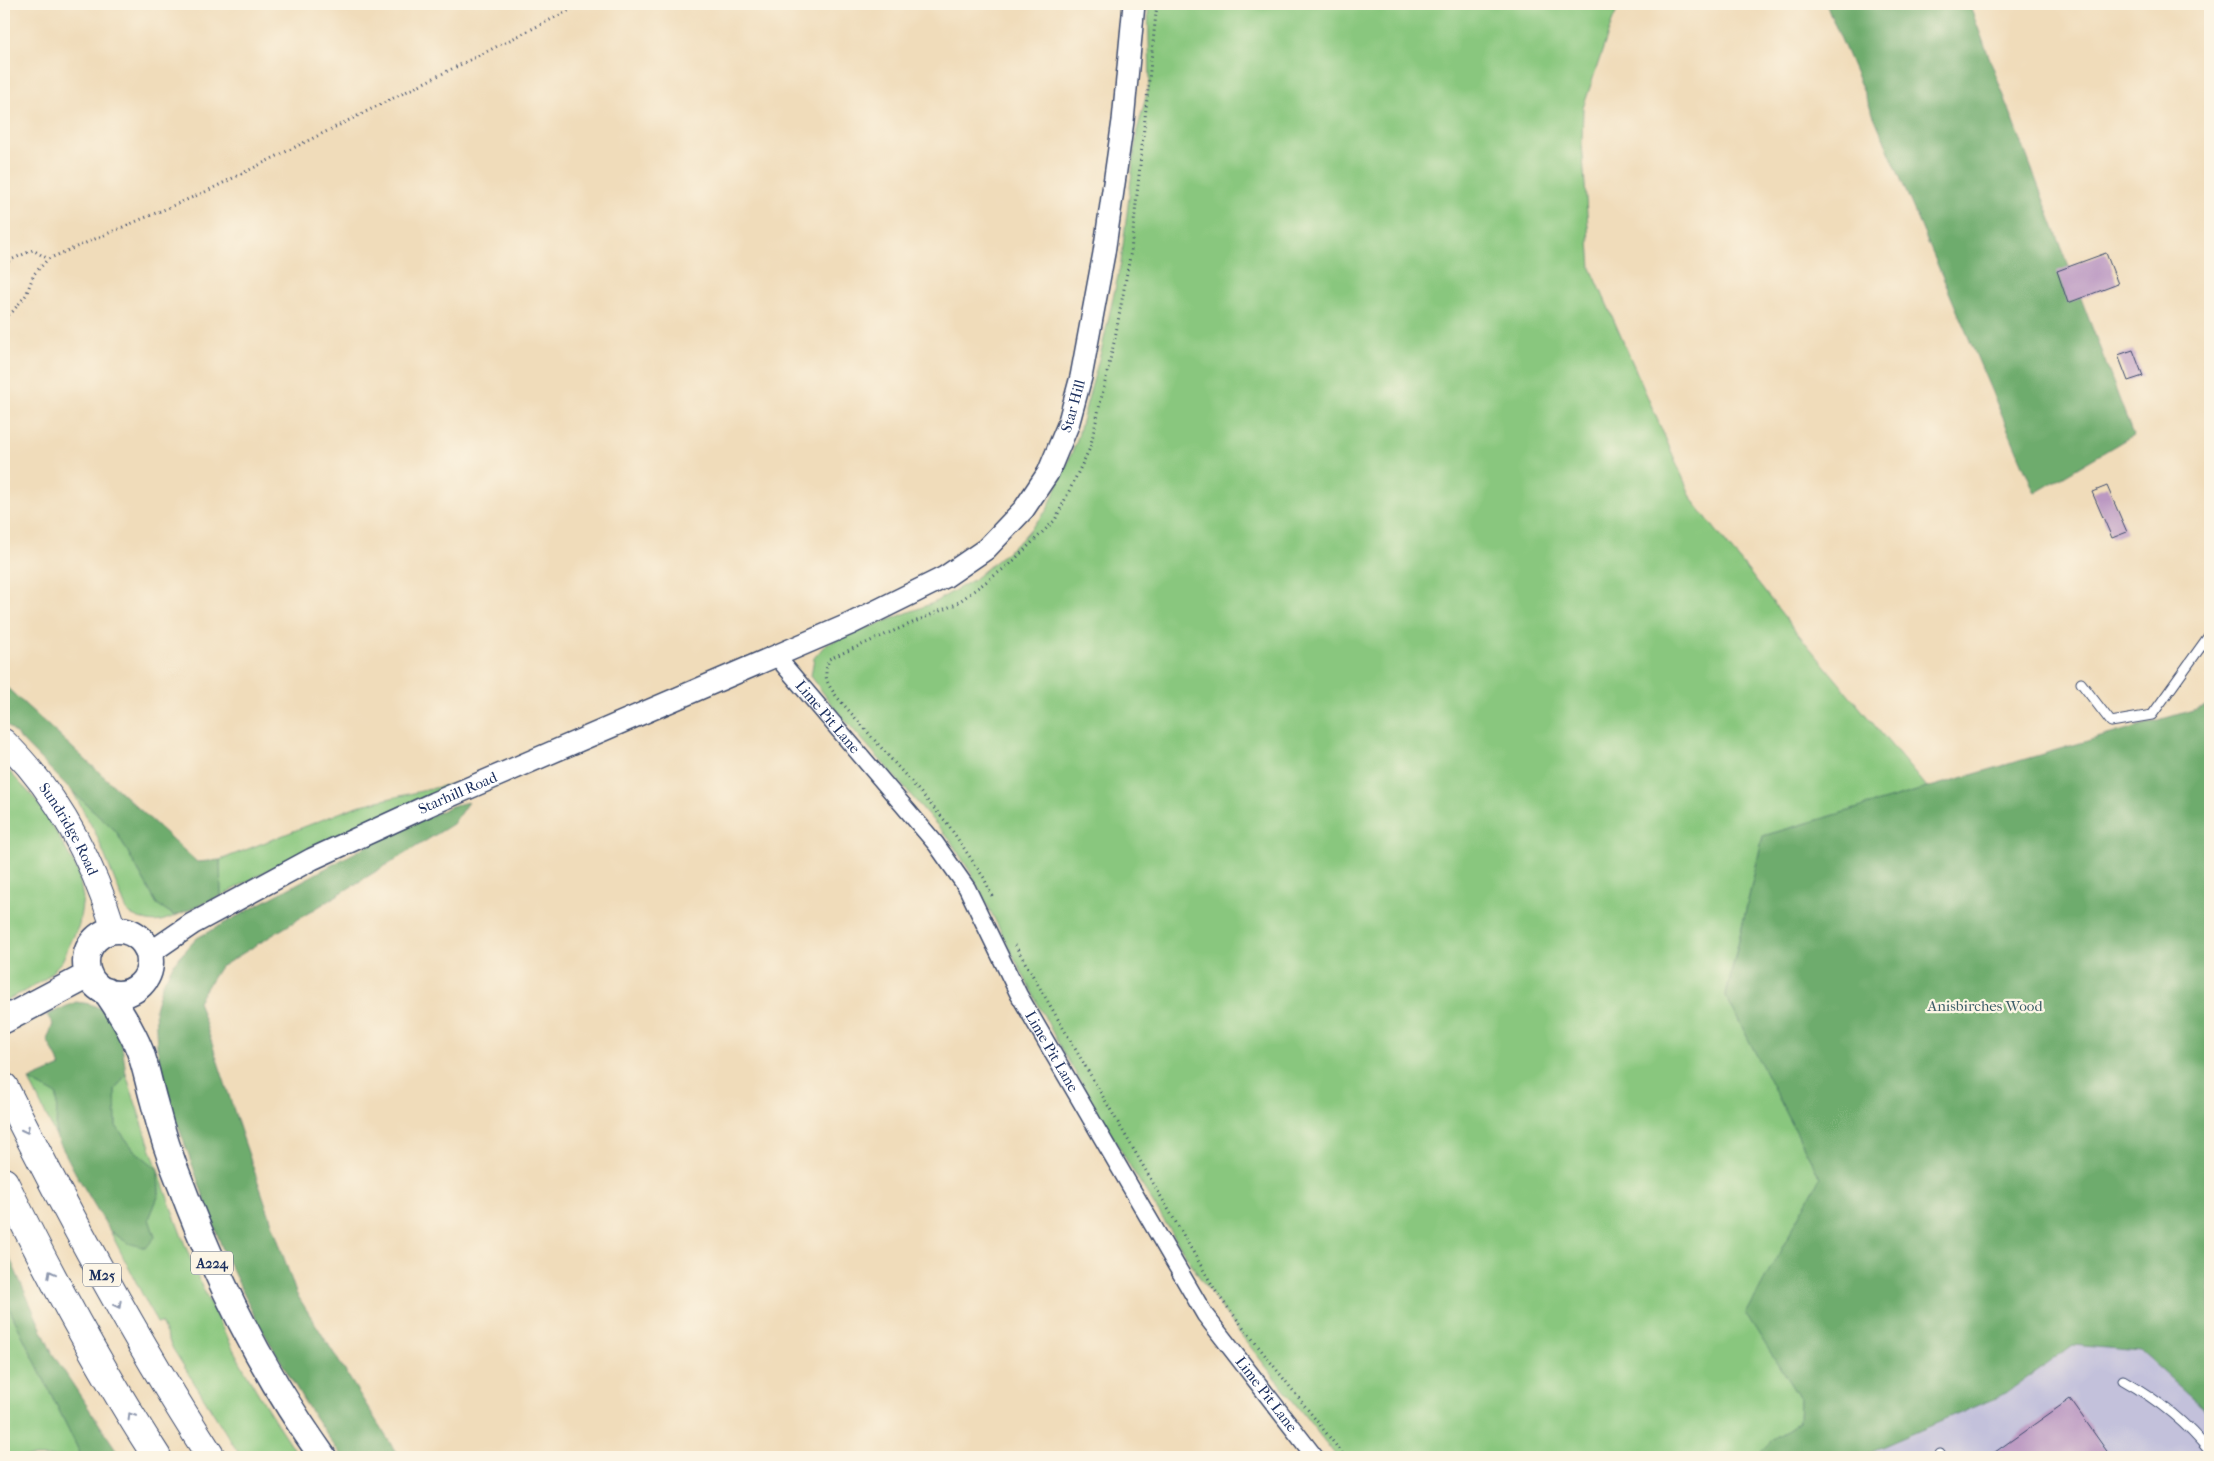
<svg xmlns="http://www.w3.org/2000/svg" width="2214" height="1461" font-family="'IM FELL French Canon',serif">
  <style>
    .industrial { fill: #c3c1db }
    .green { fill: #89c77e; stroke: #527b6e }
    .forest { fill: #6eac6d; stroke: #446e66 }
    .building { fill: #bb99c2 }
    .lines { fill: none; stroke-linecap: round; stroke-linejoin: round }
    .service-casing { stroke: #3b496c; stroke-width: 11 }
    .minor-casing { stroke: #3b496c; stroke-width: 19 }
    .tertiary-casing { stroke: #3b496c; stroke-width: 24 }
    .secondary-casing { stroke: #3b496c; stroke-width: 26 }
    .primary-casing { stroke: #3b496c; stroke-width: 29 }
    .motorway-casing { stroke: #3b496c; stroke-width: 30 }
    .path { stroke: #3b496c; stroke-width: 3; stroke-dasharray: 1 4; stroke-linecap: butt }
    .service { stroke: #fff; stroke-width: 9 }
    .minor { stroke: #fff; stroke-width: 16 }
    .tertiary { stroke: #fff; stroke-width: 21 }
    .secondary { stroke: #fff; stroke-width: 24 }
    .primary { stroke: #fff; stroke-width: 26 }
    .motorway { stroke: #fff; stroke-width: 28 }
    .oneway { stroke: #8d97ae }
    .labels { text-anchor: middle; stroke-width: 4.5; stroke-linejoin: round; paint-order: stroke }
    .shield { fill: #fcf5e5; stroke: #5e6a86; stroke-width: 1 }
    .shield-label { font-size: 14px; font-weight: bold; fill: #1b2f5e }
    .street-label { font-size: 15px; fill: #1b2f5e; stroke: #fcf5e5 }
    .park-label { font-size: 15px; fill: #3c5d68; stroke: #fcf5e5 }
  </style>
  <rect width="100%" height="100%" fill="#fcf5e5"/>
  <filter id="ink" filterUnits="userSpaceOnUse"><feTurbulence type="fractalNoise" baseFrequency=".02" numOctaves="2"/><feDisplacementMap in="SourceGraphic" scale="10" xChannelSelector="R" yChannelSelector="G"/><feConvolveMatrix kernelMatrix="1 2 1 2 8 2 1 2 1" color-interpolation-filters="sRGB"/></filter>
  <filter id="wash" filterUnits="userSpaceOnUse"><feTurbulence type="fractalNoise" baseFrequency=".0096" numOctaves="4" result="noise"/><feDisplacementMap in="SourceGraphic" scale="20" xChannelSelector="R" yChannelSelector="G"/><feGaussianBlur stdDeviation="1.12" result="paint"/><feColorMatrix in="noise" values="0 0 0 0 0 0 0 0 0 0 0 0 0 0 0 0 0 1.4 0 .05"/><feComposite in="paint" operator="in"/></filter>
  <g filter="url(#wash)">
    <rect width="100%" height="100%" fill="#f0dcba"/>
    <path class="industrial" d="M 2073,1345 L 2140,1351 L 2210,1414 L 2210,1457 L 1858,1457 L 2005,1394 Z"/>
    <path class="green" d="M 1148,4 L 1620,4 L 1612,22 L 1583,108 L 1582,143 L 1591,268 L 1693,501 L 1794,629 L 1927,788 L 1763,836 L 1726,995 L 1820,1178 L 1747,1314 L 1800,1399 L 1799,1422 L 1774,1439 L 1756,1457 L 1337,1457 L 1238,1331 L 1200,1278 L 1133,1171 L 1058,1043 L 971,873 L 950,840 L 832,705 L 811,676 L 814,658 L 826,644 L 933,603 L 973,580 L 1021,540 L 1047,510 L 1076,443 L 1102,348 L 1121,262 L 1137,131 L 1150,81 Z
      M 4,766 L 35,799 L 55,830 L 78,871 L 83,898 L 79,925 L 62,961 L 46,978 L 23,992 L 4,1001 Z
      M 456,783 L 316,844 L 221,896 L 220,860 L 357,806 Z
      M 73,792 L 116,831 L 157,904 L 175,916 C 154,925 149,923 128,913 L 96,834 Z
      M 126,1074 C 143,1126 160,1178 179,1229 C 208,1309 251,1387 299,1457 L 273,1457 L 266,1453 L 265,1457 L 241,1457 L 173,1349 L 161,1323 L 157,1323 L 110,1231 L 128,1243 L 155,1237 L 149,1219 L 159,1194 L 158,1170 L 134,1150 L 116,1126 L 115,1090 Z
      M 29,1080 L 57,1094 L 56,1136 Z
      M 4,1298 L 82,1457 L 4,1457 Z"/>
    <path class="forest" d="M 1826,4 L 1969,4 L 2133,435 L 2035,493 Z
      M 4,685 L 197,862 L 220,860 L 221,896 L 175,916 L 157,904 L 116,831 L 73,792 L 4,722 Z
      M 2210,705 L 2210,1414 L 2140,1351 L 2073,1345 L 2005,1394 L 1858,1457 L 1756,1457 L 1774,1439 L 1799,1422 L 1800,1399 L 1746,1314 L 1820,1178 L 1726,996 L 1763,836 Z
      M 468,802 L 453,824 L 219,968 L 198,1001 L 243,1138 L 296,1293 L 399,1457 L 342,1457 L 306,1404 L 257,1321 L 224,1253 L 169,1100 L 157,1048 L 155,1009 L 162,985 L 174,963 L 197,938 L 367,846 L 452,806 Z
      M 76,1002 C 82,1003 90,1003 95,1006 C 120,1016 123,1050 126,1074 L 115,1090 L 116,1126 L 134,1150 L 158,1169 L 159,1194 L 149,1219 L 155,1237 L 146,1248 L 128,1243 L 110,1231 L 76,1174 L 56,1136 L 57,1095 L 29,1080 L 61,1066 L 47,1040 L 53,1024 L 47,1015 Z
      M 4,1245 L 52,1353 L 121,1457 L 82,1457 L 4,1298 Z"/>
    <g id="blocks">
      <path class="building" d="M 2106,253 L 2118,284 L 2068,303 L 2057,271 Z
        M 2133,350 L 2143,376 L 2128,381 L 2118,355 Z
        M 2107,486 L 2127,532 L 2112,538 L 2092,492 Z
        M 2070,1399 L 2111,1457 L 1988,1457 Z"/>
    </g>
  </g>
  <g filter="url(#ink)">
    <use href="#blocks" fill-opacity="0" stroke="#3b496c" stroke-width="1"/>
    <g class="lines">
      <g class="service-casing">
        <path id="service" d="M 2081,683 L 2111,722 L 2152,715 L 2210,634
          M 2123,1380 C 2155,1398 2187,1423 2210,1452
          M 1940,1454 L 1942,1457"/>
      </g>
      <g class="minor-casing">
        <g id="minor">
          <path id="s1" d="M 776,656 L 936,844 L 967,888 L 1019,995 L 1205,1315 L 1315,1457"/>
        </g>
      </g>
      <g class="tertiary-casing">
        <g id="tertiary">
          <path id="s2" d="M 148,950 L 157,948 L 192,924 L 312,859 L 434,803 L 850,624 L 945,577 L 986,549 L 1024,509 L 1048,473 L 1068,425 L 1081,377 L 1104,253 L 1123,121 L 1134,4"/>
        </g>
      </g>
      <g class="secondary-casing">
        <g id="secondary">
          <path id="s3" d="M 4,741 C 58,793 92,859 114,930"/>
        </g>
      </g>
      <g class="primary-casing">
        <path id="primary" d="M86 962a32 32 0 1 1 64 0a32 32 0 1 1-64 0Z
          M 106,991 C 119,1010 132,1030 140,1051 C 146,1067 149,1085 154,1102 C 161,1130 170,1158 181,1185 C 217,1281 263,1373 323,1457
          M 4,1020 L 89,975"/>
      </g>
      <g class="motorway-casing">
        <path id="motorway" d="M 4,1087 C 67,1213 134,1338 211,1457
          M 4,1182 C 50,1276 100,1369 157,1457"/>
      </g>
      <path class="path" d="M 4,263 L 33,250 L 48,259 L 205,192 L 582,4
        M 4,317 L 13,311 L 26,295 L 34,274 L 48,259
        M 992,896 L 984,878 L 947,823 L 837,697 C 826,682 823,677 829,659 L 956,604 L 1010,564 L 1055,520 L 1090,448 L 1115,338 L 1131,251 L 1157,4
        M 1015,945 L 1218,1295 L 1345,1457"/>
      <use href="#service" class="service"/>
      <use href="#minor" class="minor"/>
      <use href="#tertiary" class="tertiary"/>
      <use href="#secondary" class="secondary"/>
      <use href="#primary" class="primary"/>
      <use href="#motorway" class="motorway"/>
    </g>
    <defs><path id="oneway-chevron" d="M-2-3.5L2.5 0L-2 3.5" fill="none" stroke-width="1.6" stroke-linecap="round" stroke-linejoin="round" transform="scale(1.25)"/></defs>
    <g class="oneway">
      <use href="#oneway-chevron" transform="translate(26 1130) rotate(63)"/>
      <use href="#oneway-chevron" transform="translate(51 1274) rotate(-118)"/>
      <use href="#oneway-chevron" transform="translate(118 1305) rotate(61)"/>
      <use href="#oneway-chevron" transform="translate(131 1416) rotate(-122)"/>
    </g>
  </g>
  <g class="labels">
    <g class="shield">
      <rect x="191" y="1251.5" width="42" height="23" rx="4"/>
      <rect x="83" y="1263.5" width="38" height="23" rx="4"/>
    </g>
    <g class="shield-label">
      <text x="212" y="1268">A224</text>
      <text x="102" y="1280">M25</text>
    </g>
    <g class="street-label">
      <text dy="5" stroke="none"><textPath href="#s2" startOffset="1101">Star Hill</textPath></text>
      <text dy="5" stroke="none"><textPath href="#s1" startOffset="80">Lime Pit Lane</textPath></text>
      <text dy="5" stroke="none"><textPath href="#s2" startOffset="348">Starhill Road</textPath></text>
      <text dy="5" stroke="none"><textPath href="#s3" startOffset="110">Sundridge Road</textPath></text>
      <text dy="5" stroke="none"><textPath href="#s1" startOffset="485">Lime Pit Lane</textPath></text>
      <text dy="5" stroke="none"><textPath href="#s1" startOffset="890">Lime Pit Lane</textPath></text>
    </g>
    <g class="park-label">
      <text x="1985" y="1011">Anisbirches Wood</text>
    </g>
  </g>
  <rect width="2214" height="1461" fill="none" stroke="#fcf5e5" stroke-width="20"/>
</svg>
